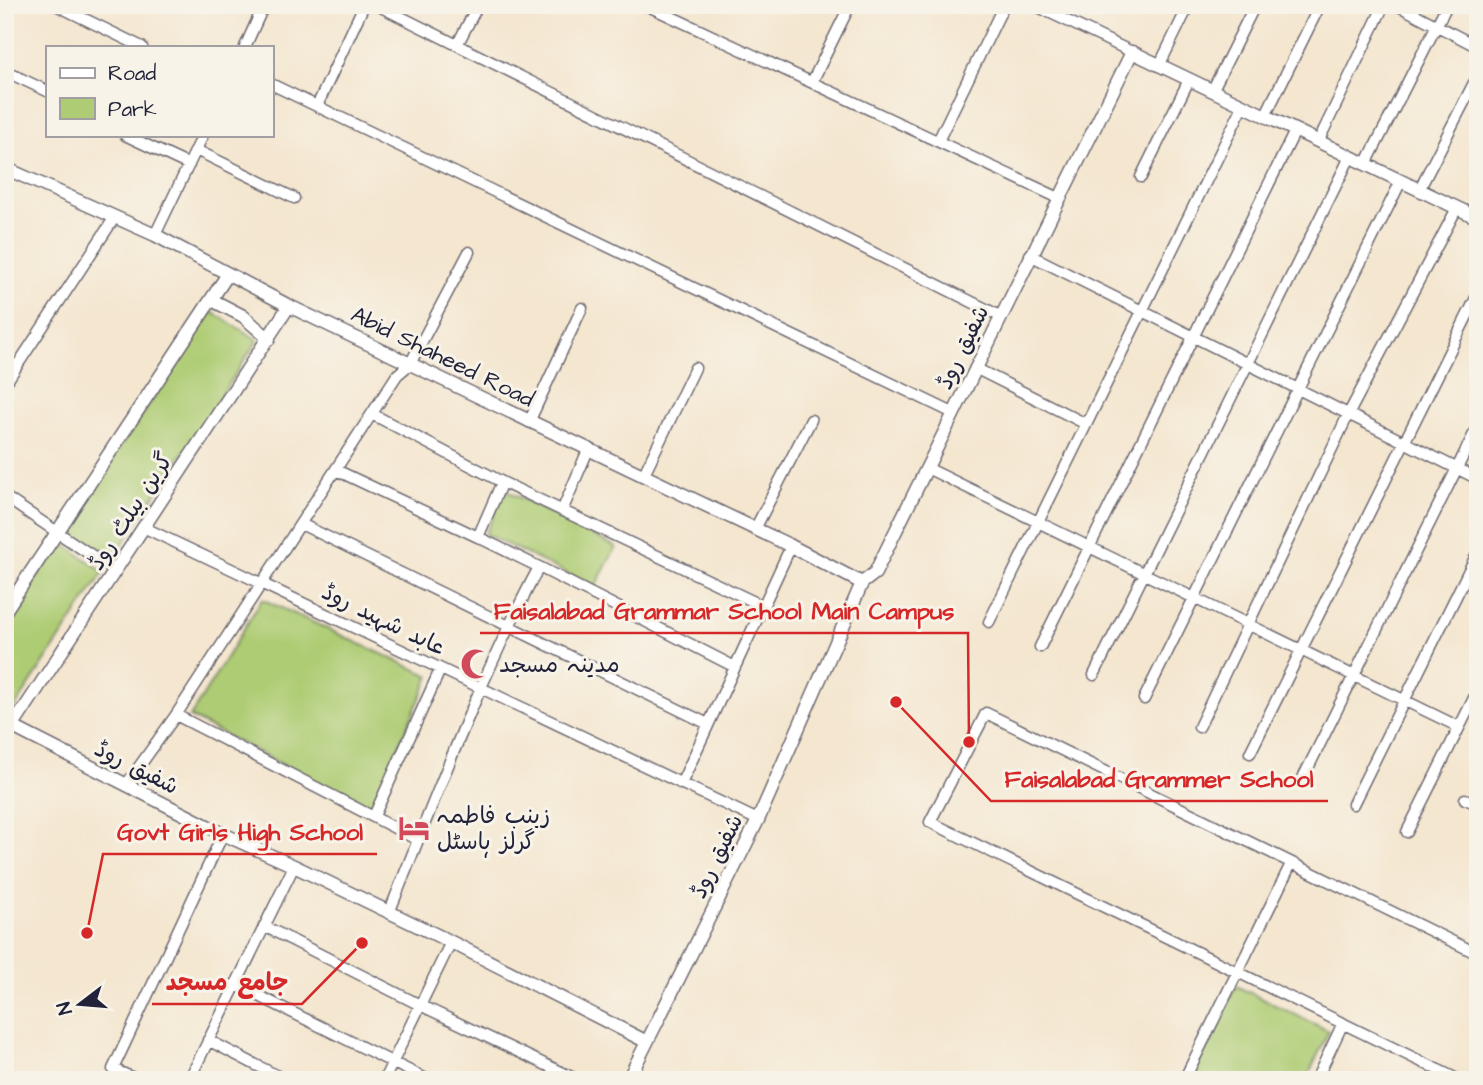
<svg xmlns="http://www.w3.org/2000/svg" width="1483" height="1085" font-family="'Architects Daughter','Playpen Sans Arabic',sans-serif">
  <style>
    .green { fill: #aecc73; stroke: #687757; stroke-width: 2 }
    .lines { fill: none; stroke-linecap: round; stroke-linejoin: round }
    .minor-casing { stroke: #6c676f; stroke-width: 13 }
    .tertiary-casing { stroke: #6c676f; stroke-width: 15 }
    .minor { stroke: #fff; stroke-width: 10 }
    .tertiary { stroke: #fff; stroke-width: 12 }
    .labels { text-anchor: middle; stroke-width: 6; stroke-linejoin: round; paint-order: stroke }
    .street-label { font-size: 23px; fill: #22223b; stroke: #f7f3e8 }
    .poi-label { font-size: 23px; fill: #22223b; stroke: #f7f3e8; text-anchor: start }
    .leader { fill: none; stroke: #d62828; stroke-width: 2.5 }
    .callout-dot { fill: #d62828; stroke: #f7f3e8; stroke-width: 2.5 }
    .callout-label { font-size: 24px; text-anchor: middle; font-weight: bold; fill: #d62828; stroke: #f7f3e8; stroke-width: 6; stroke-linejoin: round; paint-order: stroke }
  </style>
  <rect width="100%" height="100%" fill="#f7f3e8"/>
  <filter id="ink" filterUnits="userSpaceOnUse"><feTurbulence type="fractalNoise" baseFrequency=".0143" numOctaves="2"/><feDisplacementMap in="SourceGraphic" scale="14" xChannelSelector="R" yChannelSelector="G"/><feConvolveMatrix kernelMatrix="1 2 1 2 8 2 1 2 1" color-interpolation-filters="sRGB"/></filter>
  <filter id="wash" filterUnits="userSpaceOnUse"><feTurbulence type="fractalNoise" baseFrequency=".00686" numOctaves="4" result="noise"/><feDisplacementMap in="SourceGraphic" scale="28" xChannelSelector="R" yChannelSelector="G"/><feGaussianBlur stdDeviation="1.57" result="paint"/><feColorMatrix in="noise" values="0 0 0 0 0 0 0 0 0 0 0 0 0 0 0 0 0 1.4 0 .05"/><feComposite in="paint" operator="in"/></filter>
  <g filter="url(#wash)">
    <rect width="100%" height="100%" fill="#f4e6cf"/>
    <path class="green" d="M 212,312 L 258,340 L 111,561 L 64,530 Z
      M 505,490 L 616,547 L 595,587 L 485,534 Z
      M 60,541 L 104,572 L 5,722 L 5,625 Z
      M 262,599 L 430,676 L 370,810 L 190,717 Z
      M 1236,986 L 1329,1031 L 1306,1080 L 1191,1080 Z"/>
  </g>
  <g filter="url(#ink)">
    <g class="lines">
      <g class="minor-casing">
        <path id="minor" d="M 56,5 L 142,47
          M 377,5 L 1000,316
          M 646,5 L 1059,198
          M 1034,5 L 1132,52
          M 1397,5 L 1478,47
          M 457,45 L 478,5
          M 245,47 L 264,5
          M 1159,66 L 1189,5
          M 5,71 L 47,91
          M 812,82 L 850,5
          M 271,84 L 953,413
          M 1212,91 L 1255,5
          M 317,106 L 364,5
          M 1265,116 L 1320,5
          M 125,135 L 189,165
          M 938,141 L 1004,5
          M 1318,142 L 1384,5
          M 196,150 L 294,198
          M 1366,164 L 1447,5
          M 1141,177 L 1189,80
          M 1419,190 L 1478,75
          M 155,235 L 203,135
          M 1030,255 L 1478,479
          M 975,368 L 1086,424
          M 5,384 L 115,217
          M 372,414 L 502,482 L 763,606
          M 529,422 L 582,308
          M 927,468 L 1459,727
          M 336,470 L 478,537
          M 643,476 L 695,368
          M 502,482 L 478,537 L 539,567
          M 5,497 L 115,571
          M 562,511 L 588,450
          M 301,524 L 708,724
          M 143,527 L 758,820
          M 755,529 L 811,420
          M 989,622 L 1243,106
          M 1040,647 L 1295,131
          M 735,667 L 791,546
          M 1094,675 L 1350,157
          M 1144,699 L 1401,181
          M 176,715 L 418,840
          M 1199,727 L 1348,415 L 1457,208
          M 1250,753 L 1478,294
          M 1301,782 L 1478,426
          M 126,785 L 176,715 L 397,375 L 410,364 L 469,252
          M 1465,799 L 1478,804
          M 1353,804 L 1478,552
          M 374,816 L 440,670
          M 1407,832 L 1478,690
          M 389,913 C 436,796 480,678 539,567 L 735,667 L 681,784
          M 264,926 L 420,1005 L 578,1080
          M 235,984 L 428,1080
          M 208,1040 L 285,1080
          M 138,1080 L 113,1069 L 223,834
          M 189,1080 L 294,866
          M 384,1080 L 451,942
          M 1184,1080 L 1291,864
          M 1316,1080 L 1343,1023
          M 1459,1080 L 930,822 L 986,713 L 1478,954"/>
      </g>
      <g class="tertiary-casing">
        <path id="tertiary" d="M 5,168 L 155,235 L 289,306 L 791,546 L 862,583
          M 212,300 L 243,316 L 269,339
          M 5,611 L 228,274
          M 13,727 L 223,834 L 294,866 L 451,942 L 647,1042 L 758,820 L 862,583 L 875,573 L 1132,52 L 1478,218
          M 5,738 L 289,306
          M 628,1080 L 647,1042"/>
      </g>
      <use href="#minor" class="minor"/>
      <use href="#tertiary" class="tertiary"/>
    </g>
  </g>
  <defs>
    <g id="mosque-bare" transform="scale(2.415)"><path d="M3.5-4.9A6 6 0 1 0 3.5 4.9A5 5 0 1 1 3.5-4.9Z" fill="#d1495b" stroke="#f7f3e8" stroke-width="2.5" paint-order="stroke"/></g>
    <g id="hotel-bare" transform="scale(2.415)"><path d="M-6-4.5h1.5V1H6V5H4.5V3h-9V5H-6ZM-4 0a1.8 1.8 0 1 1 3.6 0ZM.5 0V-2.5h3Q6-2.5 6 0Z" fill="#d1495b" stroke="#f7f3e8" stroke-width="2.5" paint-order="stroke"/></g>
  </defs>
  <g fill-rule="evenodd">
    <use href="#mosque-bare" x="476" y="664"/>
    <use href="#hotel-bare" x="414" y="828"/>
  </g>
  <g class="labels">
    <g class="street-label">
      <text transform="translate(962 347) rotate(-64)" y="8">شفیق روڈ</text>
      <text transform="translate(443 356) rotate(26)" y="8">Abid Shaheed Road</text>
      <text transform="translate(130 511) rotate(-57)" y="8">گرین بیلٹ روڈ</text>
      <text transform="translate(384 619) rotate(26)" y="8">عابد شہید روڈ</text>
      <text transform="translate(137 767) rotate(27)" y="8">شفیق روڈ</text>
      <text transform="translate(716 856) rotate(-64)" y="8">شفیق روڈ</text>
    </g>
    <g class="poi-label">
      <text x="499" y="672">مدینہ مسجد</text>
      <text x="437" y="823">زینب فاطمہ<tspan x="437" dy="26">گرلز ہاسٹل</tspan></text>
    </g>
  </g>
  <path class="leader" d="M969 742L968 633H480M896 702L991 801H1328M87 933L103 854H377M362 943L302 1004H152"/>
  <g class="callout-dot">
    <circle cx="969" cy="742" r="7"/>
    <circle cx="896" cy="702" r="7"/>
    <circle cx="87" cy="933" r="7"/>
    <circle cx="362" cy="943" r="7"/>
  </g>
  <g class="callout-label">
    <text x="724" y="619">Faisalabad Grammar School Main Campus</text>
    <text x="1159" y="787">Faisalabad Grammer School</text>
    <text x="240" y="840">Govt Girls High School</text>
    <text x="227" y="990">جامع مسجد</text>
  </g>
  <rect width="1483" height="1085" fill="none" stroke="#f7f3e8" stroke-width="28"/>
  <rect x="46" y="46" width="228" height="91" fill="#f7f3e8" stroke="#a29fa3" stroke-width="2"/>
  <rect x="60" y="68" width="35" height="10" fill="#ffffff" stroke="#a29fa3" stroke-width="2"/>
  <text x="108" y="80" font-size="21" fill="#22223b">Road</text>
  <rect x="60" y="98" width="35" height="21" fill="#aecc73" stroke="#a29fa3" stroke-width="2"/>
  <text x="108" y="116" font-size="21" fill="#22223b">Park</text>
  <g transform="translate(80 1004) rotate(254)" stroke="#f7f3e8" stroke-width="5" paint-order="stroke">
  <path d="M0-5L12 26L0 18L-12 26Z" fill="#22223b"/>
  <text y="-10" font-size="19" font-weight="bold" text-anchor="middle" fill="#22223b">N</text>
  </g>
</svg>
